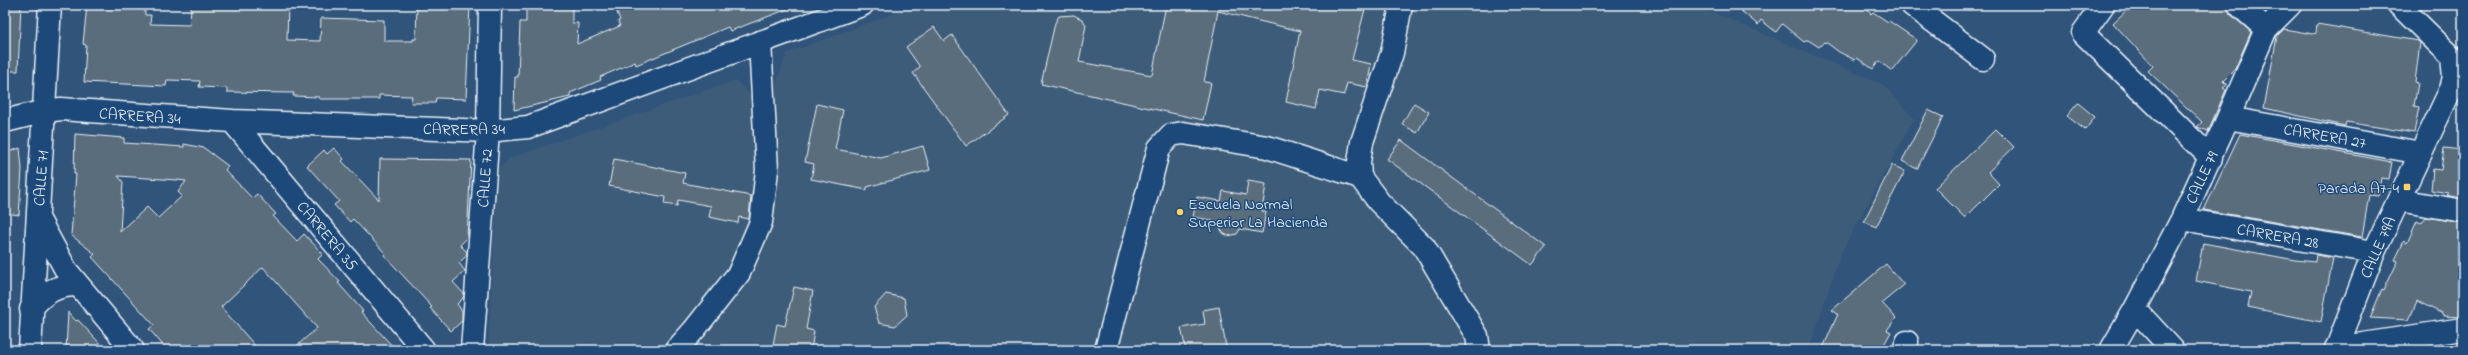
<svg xmlns="http://www.w3.org/2000/svg" width="2468" height="355" font-family="'Indie Flower',sans-serif">
  <style>
    .built { fill: #3d5c7a }
    .building { fill: #5a6d7b; stroke: #e8f1f8; fill-rule: evenodd }
    .lines { fill: none; stroke-linecap: round; stroke-linejoin: round }
    .minor-casing { stroke: #e8f1f8; stroke-width: 25 }
    .major-casing { stroke: #e8f1f8; stroke-width: 25 }
    .minor { stroke: #1f4a7a; stroke-width: 22 }
    .major { stroke: #1f4a7a; stroke-width: 22 }
    .poi-dot { fill: #ffd166; stroke: #1f4a7a; stroke-width: 1.5 }
    .labels { text-anchor: middle; stroke-width: 3; stroke-linejoin: round; paint-order: stroke }
    .street-label { font-size: 16px; fill: #e8f1f8; stroke: #1f4a7a }
    .poi-label { font-size: 16px; fill: #e8f1f8; stroke: #1f4a7a; text-anchor: end }
  </style>
  <rect width="100%" height="100%" fill="#31547a"/>
  <filter id="ink" filterUnits="userSpaceOnUse"><feTurbulence type="fractalNoise" baseFrequency=".025" numOctaves="2"/><feDisplacementMap in="SourceGraphic" scale="8" xChannelSelector="R" yChannelSelector="G"/><feConvolveMatrix kernelMatrix="1 2 1 2 8 2 1 2 1" color-interpolation-filters="sRGB"/></filter>
  <g filter="url(#ink)">
    <path class="built" d="M 917,5 L 1695,5 L 1884,85 L 1914,119 L 1840,255 L 1809,350 L 488,350 L 498,169 L 510,158 L 736,80 L 754,98 L 772,94 L 787,53 Z"/>
    <path class="building" d="M 5,5 L 21,5 L 18,71 L 5,71 Z
      M 87,5 L 145,5 L 145,15 L 151,15 L 150,24 L 190,25 L 191,5 L 288,5 L 287,40 L 320,41 L 321,18 L 384,20 L 384,41 L 413,41 L 413,39 L 416,39 L 417,5 L 470,5 L 466,99 L 436,98 L 435,103 L 411,103 L 412,96 L 379,95 L 379,99 L 319,99 L 319,97 L 293,96 L 294,93 L 227,92 L 227,88 L 199,87 L 200,81 L 167,80 L 166,86 L 84,82 L 86,45 L 83,44 Z
      M 526,5 L 572,5 L 572,23 L 578,23 L 577,44 L 620,26 L 618,21 L 620,20 L 614,5 L 796,6 L 730,31 L 728,27 L 636,65 L 635,62 L 600,77 L 601,80 L 570,93 L 570,97 L 514,110 L 515,77 L 518,77 L 520,22 L 526,22 Z
      M 1166,5 L 1347,5 L 1365,9 L 1352,60 L 1371,64 L 1367,87 L 1347,83 L 1344,95 L 1320,90 L 1316,109 L 1286,102 L 1300,31 L 1218,11 L 1204,82 L 1211,83 L 1203,120 L 1041,84 L 1055,23 L 1059,16 L 1074,15 L 1083,20 L 1086,25 L 1079,62 L 1152,75 Z
      M 1734,5 L 1863,5 L 1871,14 L 1873,12 L 1888,22 L 1889,21 L 1917,40 L 1892,71 L 1879,61 L 1873,69 L 1857,58 L 1855,60 L 1839,52 L 1827,43 L 1824,42 L 1819,47 L 1808,40 L 1804,42 L 1782,24 L 1776,32 L 1761,20 L 1758,25 Z
      M 2132,5 L 2227,5 L 2230,14 L 2251,32 L 2235,69 L 2223,81 L 2227,85 L 2223,88 L 2226,90 L 2208,131 L 2197,127 L 2202,122 L 2148,71 L 2153,66 L 2113,23 Z
      M 2317,24 L 2418,41 L 2420,43 L 2415,82 L 2418,83 L 2414,106 L 2419,107 L 2414,133 L 2346,122 L 2345,126 L 2264,108 L 2277,36 L 2284,29 L 2313,34 L 2316,33 Z
      M 934,27 L 944,41 L 952,35 L 1009,115 L 966,146 L 913,73 L 920,67 L 906,47 Z
      M 1414,103 L 1429,112 L 1417,133 L 1402,124 Z
      M 2078,103 L 2095,117 L 2085,130 L 2067,116 Z
      M 817,104 L 843,110 L 835,149 L 881,158 L 923,146 L 930,170 L 867,187 L 867,190 L 811,179 L 814,164 L 805,162 Z
      M 1928,110 L 1943,117 L 1917,169 L 1902,161 Z
      M 1996,129 L 2014,147 L 1988,172 L 1999,184 L 1965,218 L 1935,188 Z
      M 75,134 L 124,138 L 124,143 L 184,147 L 184,144 L 204,148 L 228,166 L 225,170 L 252,198 L 257,194 L 276,214 L 273,216 L 297,241 L 304,234 L 323,254 L 318,259 L 340,282 L 338,283 L 363,311 L 361,312 L 396,350 L 292,350 L 317,328 L 263,267 L 221,307 L 259,350 L 167,350 L 149,329 L 154,325 L 92,257 L 95,254 L 71,235 L 76,174 L 74,174 ZM 118,176 L 177,180 L 186,181 L 178,192 L 182,196 L 158,218 L 147,207 L 120,232 L 123,182 Z
      M 2240,134 L 2392,162 L 2389,179 L 2381,178 L 2378,196 L 2369,195 L 2362,237 L 2204,210 Z
      M 1401,140 L 1546,247 L 1532,265 L 1387,159 Z
      M 20,148 L 22,169 L 19,215 L 5,213 L 5,153 Z
      M 334,148 L 344,159 L 342,161 L 379,200 L 380,159 L 471,160 L 467,238 L 460,245 L 467,252 L 466,256 L 459,263 L 465,271 L 453,282 L 464,294 L 463,298 L 457,304 L 462,311 L 462,321 L 451,331 L 430,308 L 432,307 L 384,255 L 385,253 L 353,219 L 350,222 L 334,205 L 339,201 L 307,166 L 324,150 L 327,154 Z
      M 2444,148 L 2463,150 L 2463,195 L 2460,198 L 2446,195 L 2448,193 L 2431,190 L 2433,169 L 2441,170 Z
      M 614,159 L 685,173 L 683,183 L 751,196 L 749,219 L 739,217 L 738,223 L 709,217 L 711,206 L 678,200 L 677,206 L 664,204 L 665,197 L 609,186 Z
      M 1892,165 L 1905,171 L 1876,227 L 1864,221 Z
      M 1248,181 L 1266,184 L 1262,211 L 1266,212 L 1262,233 L 1240,229 L 1237,234 L 1228,236 L 1223,233 L 1216,221 L 1193,217 L 1197,197 L 1221,201 L 1223,191 L 1246,195 Z
      M 2426,217 L 2463,223 L 2462,317 L 2443,316 L 2443,314 L 2417,301 L 2409,320 L 2370,318 L 2382,289 L 2384,290 L 2398,261 L 2395,260 L 2404,241 L 2407,243 L 2417,221 L 2421,223 Z
      M 2203,243 L 2295,260 L 2315,262 L 2316,255 L 2333,258 L 2321,322 L 2248,307 L 2251,292 L 2196,281 Z
      M 1886,264 L 1904,285 L 1882,303 L 1896,318 L 1887,330 L 1891,332 L 1881,350 L 1822,350 L 1838,314 L 1832,310 Z
      M 794,287 L 813,291 L 806,329 L 814,331 L 811,350 L 772,350 L 777,324 L 785,326 Z
      M 886,294 L 904,298 L 907,315 L 895,326 L 879,323 L 874,307 Z
      M 1219,307 L 1226,347 L 1220,350 L 1186,350 L 1181,328 L 1205,324 L 1203,310 Z
      M 68,312 L 76,321 L 78,320 L 106,350 L 66,350 Z"/>
    <g class="lines">
      <g class="minor-casing">
        <path id="minor" d="M 1401,5 L 1392,53 L 1362,142 L 1359,162 L 1360,177 L 1379,202 L 1424,247 L 1477,336 L 1479,350
          M 1912,5 L 1983,59
          M 2103,5 L 2083,33 L 2211,158
          M 2239,5 L 2266,29
          M 2228,118 L 2421,153
          M 5,121 L 45,111 L 61,109 L 232,121 L 488,131 L 528,127 L 862,5
          M 232,121 L 424,350
          M 2398,200 L 2463,211
          M 2182,219 L 2374,252
          M 2135,309 L 2173,350
          M 2336,348 L 2463,329
          M 472,350 L 488,131 L 490,5
          M 676,350 L 694,330 L 739,273 L 761,222 L 767,170 L 760,42
          M 1106,350 L 1159,148 L 1171,135 L 1183,133 L 1267,147 L 1360,177
          M 1904,350 L 1907,342
          M 2111,350 L 2135,309 L 2182,219 L 2228,118 L 2266,29 L 2290,5
          M 2336,350 L 2374,252 L 2451,89 L 2454,77 L 2452,57 L 2399,5"/>
      </g>
      <g class="major-casing">
        <path id="major" d="M 38,218 L 66,270 L 133,350
          M 31,309 C 44,292 57,285 78,285
          M 30,350 L 50,5"/>
      </g>
      <use href="#minor" class="minor"/>
      <use href="#major" class="major"/>
    </g>
  </g>
  <g class="poi-dot">
    <rect x="2403" y="183" width="8" height="8" rx="2"/>
    <circle cx="1180" cy="212" r="4"/>
  </g>
  <g class="labels">
    <g class="street-label">
      <text transform="translate(140 115) rotate(4)" y="6">CARRERA 34</text>
      <text x="464" y="134">CARRERA 34</text>
      <text transform="translate(2325 135) rotate(10)" y="6">CARRERA 27</text>
      <text transform="translate(2201 177) rotate(-65)" y="6">CALLE 79</text>
      <text transform="translate(40 178) rotate(-86)" y="6">CALLE 71</text>
      <text transform="translate(484 178) rotate(-86)" y="6">CALLE 72</text>
      <text transform="translate(328 235) rotate(50)" y="6">CARRERA 35</text>
      <text transform="translate(2278 235) rotate(10)" y="6">CARRERA 28</text>
      <text transform="translate(2377 247) rotate(-66)" y="6">CALLE 79A</text>
    </g>
    <g class="poi-label">
      <text x="2399" y="193">Parada A7-4</text>
      <text x="1188" y="209" text-anchor="start">Escuela Normal<tspan x="1188" dy="18">Superior La Hacienda</tspan></text>
    </g>
  </g>
  <rect width="2468" height="355" fill="none" stroke="#1f4a7a" stroke-width="20"/>
  <rect x="10" y="10" width="2448" height="335" fill="none" stroke="#e8f1f8" stroke-width="1.5" filter="url(#ink)"/>
</svg>
